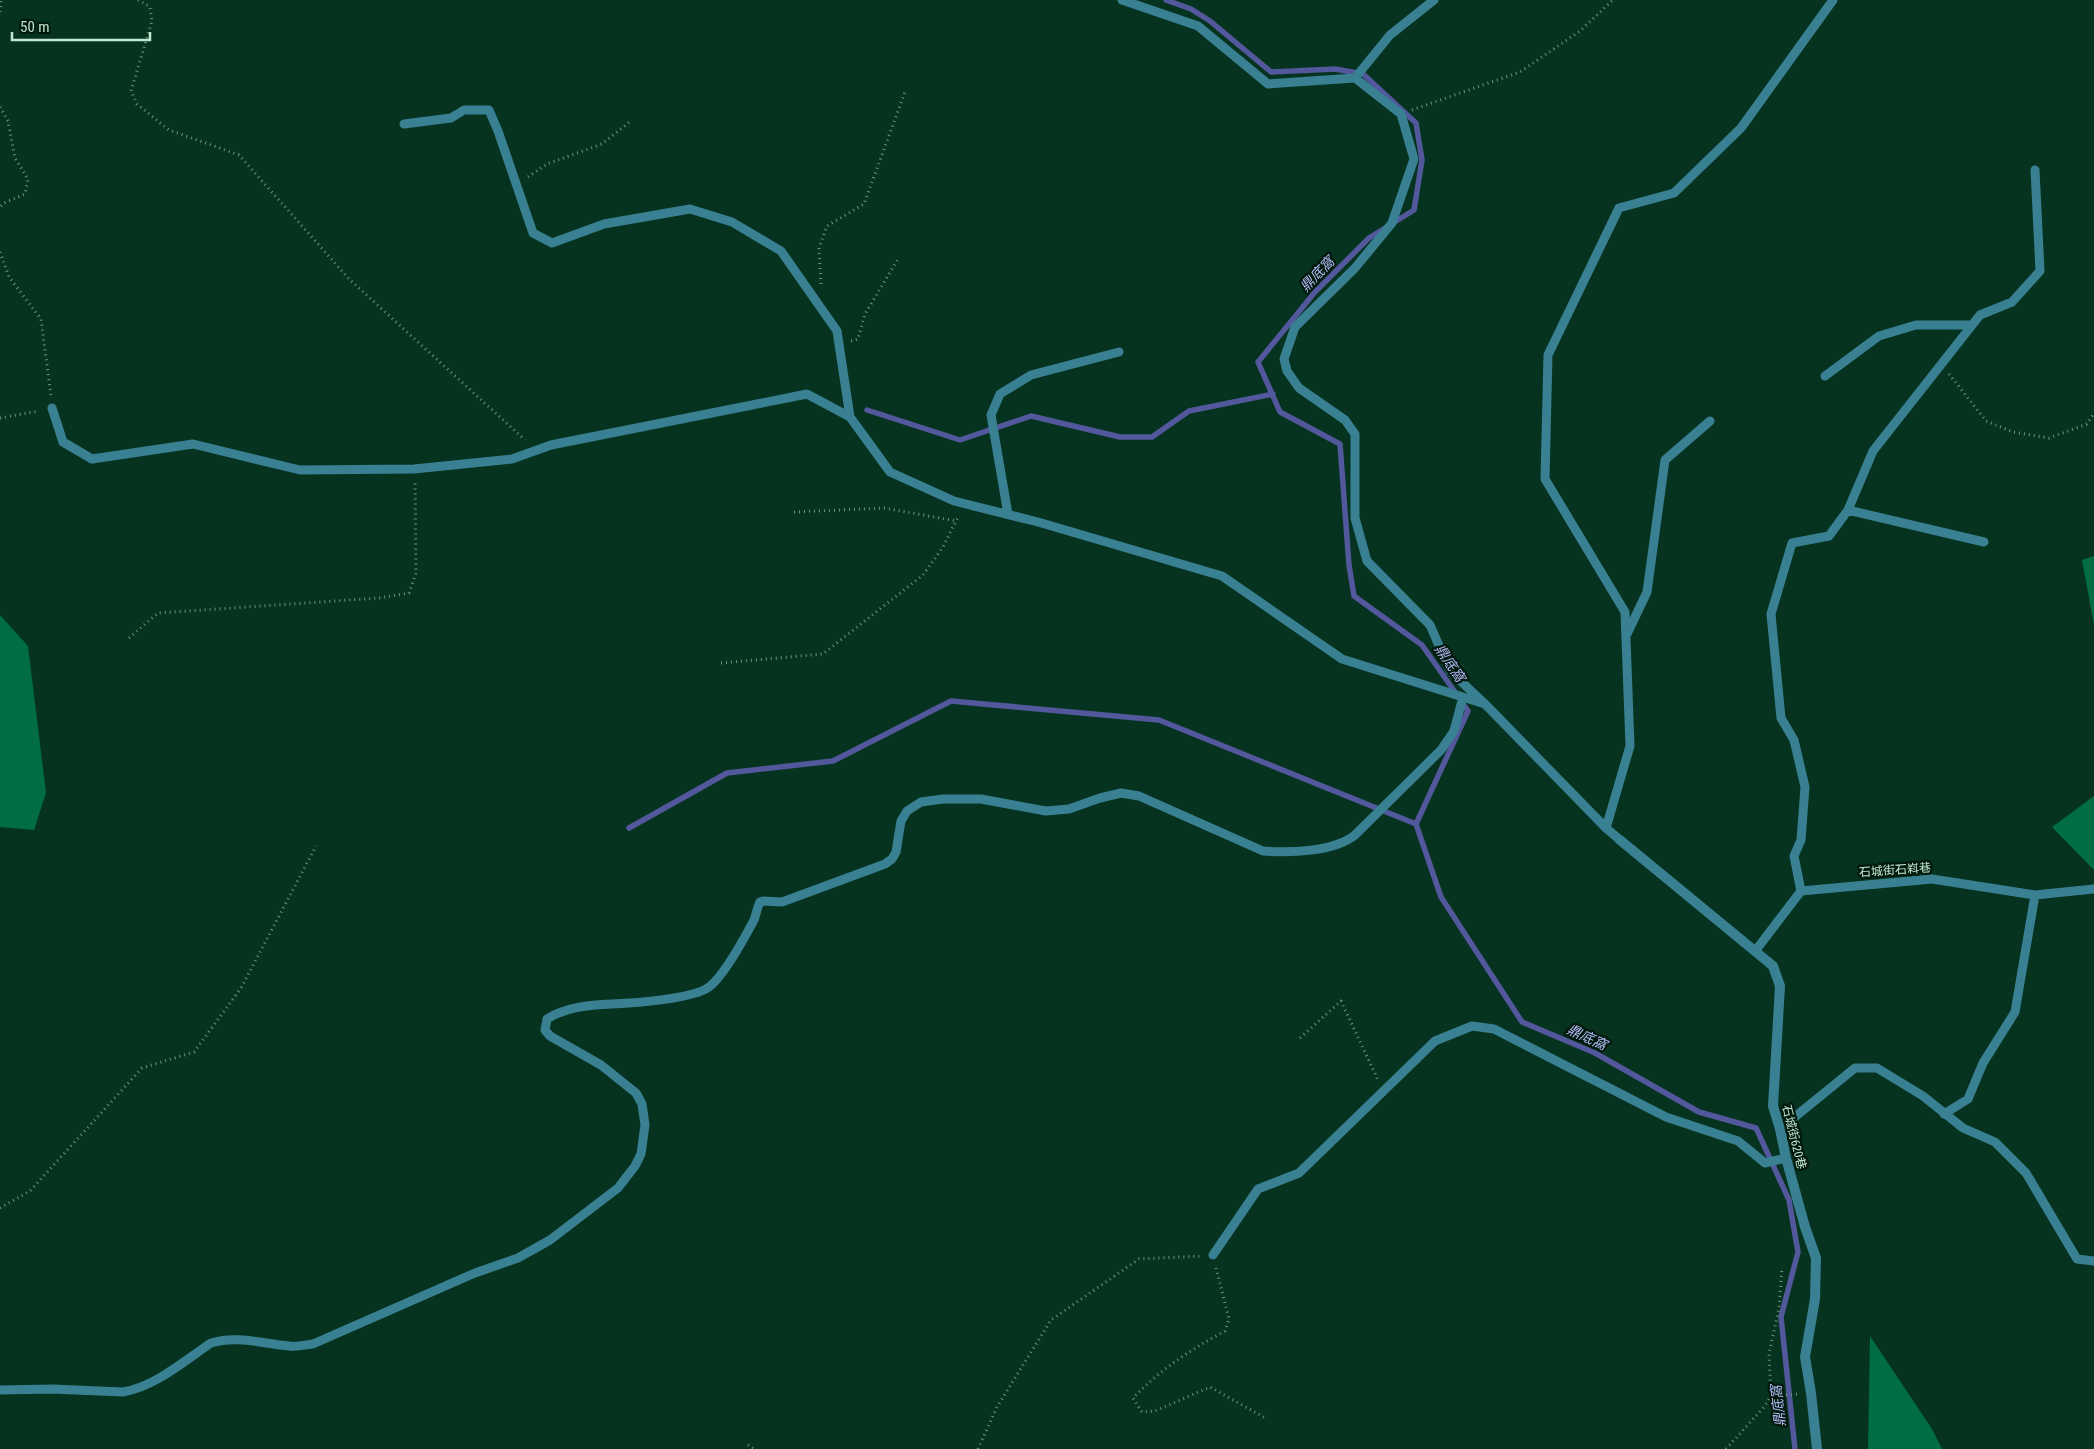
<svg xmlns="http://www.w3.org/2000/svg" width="2094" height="1449" font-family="'Roboto Condensed','Noto Sans TC',sans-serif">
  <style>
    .forest { fill: #006d44 }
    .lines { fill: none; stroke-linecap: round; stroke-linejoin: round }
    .stream { stroke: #53579c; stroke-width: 5.5 }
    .path { stroke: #6b947f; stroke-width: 3; stroke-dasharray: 1 4; stroke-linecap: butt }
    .lane { stroke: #398093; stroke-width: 9 }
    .street { stroke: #398093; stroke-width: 10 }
    .labels { text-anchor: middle; stroke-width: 4.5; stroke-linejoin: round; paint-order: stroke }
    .street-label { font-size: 12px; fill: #c1e7d0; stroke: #01180c }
    .water-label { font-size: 14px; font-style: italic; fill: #b4bbf6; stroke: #01180c }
  </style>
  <rect width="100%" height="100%" fill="#06331f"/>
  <path class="forest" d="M 2094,556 L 2094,625 L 2082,560 Z
    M 0,615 L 28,646 L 46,793 L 34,830 L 0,827 Z
    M 2094,796 L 2094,870 L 2052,827 Z
    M 1870,1336 L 1932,1429 L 1942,1449 L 1868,1449 Z"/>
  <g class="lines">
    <path class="stream" d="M 1166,0 L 1191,9 L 1210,21 L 1271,72 L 1335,69 L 1363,74 L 1416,123 L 1422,160 L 1414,210 L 1393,223
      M 1385,228 L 1369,238 L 1315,292 L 1258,362 L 1280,412 L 1340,444 L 1349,565 L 1354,596 L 1422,645 L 1457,695
      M 867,410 L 960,440 L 1031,416 L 1120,437 L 1152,437 L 1189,411 L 1273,394
      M 1462,703 L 1468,711 L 1416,824 L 1441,897 L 1522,1022 L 1595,1053 L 1699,1112 L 1756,1128 L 1789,1200 L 1798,1252 L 1781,1317 L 1795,1449
      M 629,828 L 727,773 L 833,761 L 951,701 L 1159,720 L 1416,824"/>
    <path class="path" d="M 138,0 L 150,7 L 152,21 L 131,91 L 137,104 L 169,130 L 239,155 L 349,279 L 525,440
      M 0,12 L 1,0
      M 0,107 L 8,121 L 15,158 L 28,179 L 25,194 L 4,203 L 0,207
      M 1412,110 L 1520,72 L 1580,31 L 1613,0
      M 528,177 L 547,164 L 602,144 L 632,120
      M 0,252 L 9,277 L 41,319 L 51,396
      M 821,284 L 819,248 L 827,226 L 864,204 L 905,92
      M 851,341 L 858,339 L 865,314 L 898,259
      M 1949,374 L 1986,421 L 2013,432 L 2049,438 L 2087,424 L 2094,413
      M 0,418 L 39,411
      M 794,512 L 884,508 L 956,521
      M 129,638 L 158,613 L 379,598 L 409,593 L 416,573 L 415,480
      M 721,663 L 823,654 L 923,575 L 943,547 L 959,515
      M 1300,1038 L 1341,1001 L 1378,1080
      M 0,1208 L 30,1191 L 142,1068 L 194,1052 L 241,988 L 316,846
      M 1216,1268 L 1229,1319 L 1225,1331 C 1190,1350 1161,1369 1133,1398 L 1142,1412 L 1155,1411 L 1210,1387 L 1267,1419
      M 1771,1396 L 1798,1394
      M 748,1445 L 754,1449
      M 978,1449 L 997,1407 L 1051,1320 L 1139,1259 L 1202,1256
      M 1726,1449 L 1764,1407 L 1771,1396 L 1769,1354 L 1779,1308 L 1782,1268"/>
    <path class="lane" d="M 1122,0 L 1198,26 L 1268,84 L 1355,78 L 1401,114 L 1414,159 L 1392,223 L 1355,268 L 1295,327 L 1284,359 L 1287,371 L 1299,388 L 1345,420 L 1355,434 L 1355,518 L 1367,561 L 1430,625 L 1450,671 L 1485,704 L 1606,828 L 1620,840
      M 1355,78 L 1390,35 L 1434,0
      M 404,124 L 451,118 L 464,110 L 489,110 L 498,131 L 533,233 L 552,243 L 604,224 L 690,209 L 732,222 L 781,251 L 837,331 L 850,417 L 890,472 L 954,501 L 1038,522 L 1222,576 L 1342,659 L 1485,704
      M 1825,376 L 1879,336 L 1916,325 L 1971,325
      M 52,408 L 63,442 L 92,459 L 193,444 L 300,470 L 414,469 L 512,459 L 551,445 L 807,394 L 850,417
      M 1848,510 L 1984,542
      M 1008,514 L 991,415 L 1000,394 L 1031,375 L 1119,352
      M 1627,634 L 1647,592 L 1665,460 L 1710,421
      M 1606,828 L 1630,746 L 1625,612 L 1545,479 L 1548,355 L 1619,208 L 1674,193 L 1741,128 L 1833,0
      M 1801,891 L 1794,856 L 1801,840 L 1805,787 L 1794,740 L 1781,718 L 1771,614 L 1792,543 L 1829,536 L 1848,510 L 1873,451 L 1980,315 L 2012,302 L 2040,271 L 2035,170
      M 1756,950 L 1801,891 L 1932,879 L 2035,895 L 2094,889
      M 1944,1114 L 1968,1099 L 1983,1063 L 2015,1012 L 2035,895
      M 1780,1129 L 1855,1068 L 1877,1068 L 1923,1096 L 1963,1128 L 1995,1142 L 2026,1173 L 2077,1259 L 2094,1261
      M 1213,1255 L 1258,1189 L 1299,1173 L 1435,1041 L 1472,1026 L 1494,1029 L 1666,1117 L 1738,1141 L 1765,1163 L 1786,1158
      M 0,1390 L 52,1389 L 123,1392 C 156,1386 184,1361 211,1343 C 238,1335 263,1344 289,1346 C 297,1347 305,1345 313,1344 L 475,1273 L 518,1258 L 550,1240 L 618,1188 L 635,1166 L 641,1154 L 645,1125 L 642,1104 L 636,1093 L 601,1065 L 550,1036 L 545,1030 L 547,1019 C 565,1007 590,1005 612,1004 C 634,1003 693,999 709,987 C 724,976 745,937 754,920 C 756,915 757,908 760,902 L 763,901 L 782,902 L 885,864 L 892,859 L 896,852 L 901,821 L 907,811 L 921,802 L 943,799 L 981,799 L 1046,811 L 1069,809 L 1100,798 L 1121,793 L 1139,796 L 1263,851 C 1289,853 1334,852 1355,835 L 1441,750 L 1454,731 L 1463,697"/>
    <path class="street" d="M 1620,840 L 1773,966 L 1780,986 L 1773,1106 L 1780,1129 L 1786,1158 L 1805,1227 L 1816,1258 L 1815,1299 L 1805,1357 L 1811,1393 L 1817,1449"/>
  </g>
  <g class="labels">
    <g class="street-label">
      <text transform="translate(1895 870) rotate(-4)" y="4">石城街石嵙巷</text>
      <text transform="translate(1794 1137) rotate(76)" y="4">石城街620巷</text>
    </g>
    <g class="water-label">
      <text transform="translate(1317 274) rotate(-46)" y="5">鼎底窩</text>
      <text transform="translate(1450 663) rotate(56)" y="5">鼎底窩</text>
      <text transform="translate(1587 1037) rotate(25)" y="5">鼎底窩</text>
      <text transform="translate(1778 1406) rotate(-96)" y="5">鼎底窩</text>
    </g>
  </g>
  <path d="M12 32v8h138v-8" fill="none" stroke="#c1e7d0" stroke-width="2.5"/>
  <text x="20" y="32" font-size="15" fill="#c1e7d0" stroke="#01180c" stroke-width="4" paint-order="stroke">50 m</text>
</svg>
